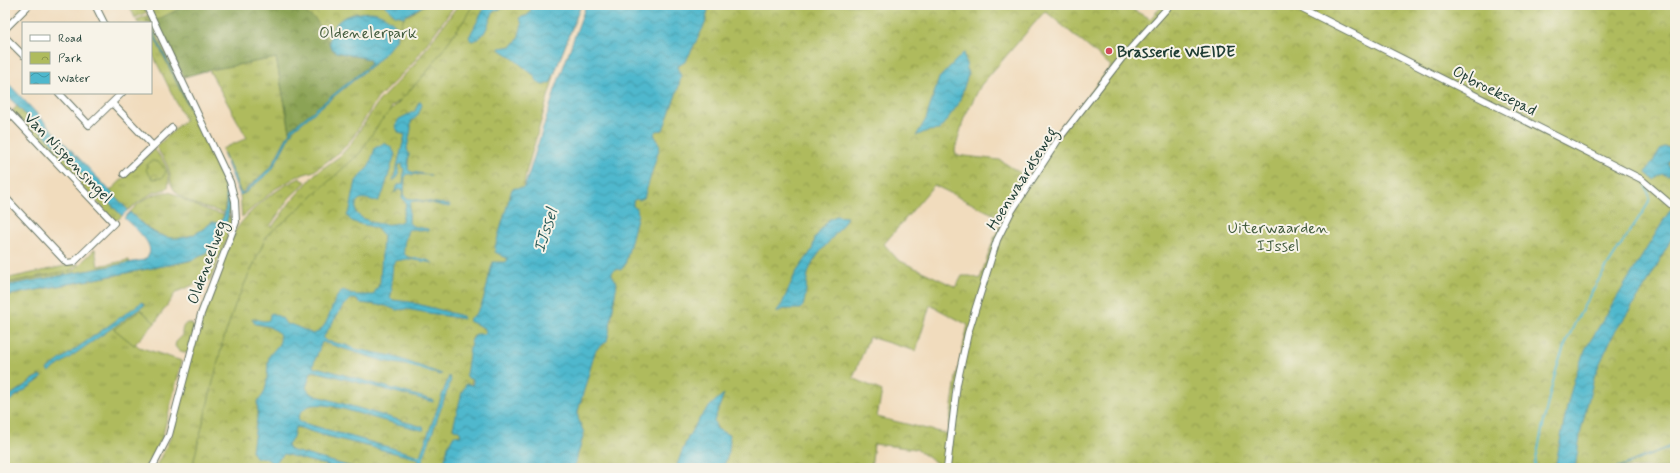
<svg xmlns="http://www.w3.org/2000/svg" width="1680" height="473" font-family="Mynerve,sans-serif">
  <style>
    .grass { fill: url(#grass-tufts); stroke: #677c48 }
    .forest { fill: url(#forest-crowns); stroke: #557044 }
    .park { fill: url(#park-crowns); stroke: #677c48; fill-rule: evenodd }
    .pitch { fill: #afbb5d; stroke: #677c48 }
    .water { fill: url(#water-waves); stroke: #377a80 }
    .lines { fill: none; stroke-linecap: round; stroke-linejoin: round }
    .stream { stroke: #4fb8cd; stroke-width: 2 }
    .minor-casing { stroke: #687564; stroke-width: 8 }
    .minor { stroke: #fff; stroke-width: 6 }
    .poi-dot { fill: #d1495b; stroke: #f7f3e8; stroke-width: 1.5 }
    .labels { text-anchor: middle; stroke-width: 4; stroke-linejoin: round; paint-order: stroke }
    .park-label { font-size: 16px; fill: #435c3e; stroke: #f7f3e8 }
    .poi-label { font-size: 16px; font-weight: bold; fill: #1f3d34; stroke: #f7f3e8; text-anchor: start }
    .street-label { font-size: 16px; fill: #1f3d34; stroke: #f7f3e8 }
    .water-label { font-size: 17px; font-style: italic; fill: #2b5c5a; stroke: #f7f3e8 }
  </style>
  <defs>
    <pattern id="grass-tufts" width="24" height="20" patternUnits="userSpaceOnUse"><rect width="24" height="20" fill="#afbb5d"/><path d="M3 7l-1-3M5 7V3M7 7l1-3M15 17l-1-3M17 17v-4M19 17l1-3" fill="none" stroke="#8e994e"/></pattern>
    <pattern id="forest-crowns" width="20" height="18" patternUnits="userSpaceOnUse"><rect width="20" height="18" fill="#8ba354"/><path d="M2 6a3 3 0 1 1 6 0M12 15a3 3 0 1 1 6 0" fill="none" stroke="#718646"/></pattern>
    <pattern id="park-crowns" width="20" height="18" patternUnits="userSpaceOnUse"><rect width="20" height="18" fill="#afbb5d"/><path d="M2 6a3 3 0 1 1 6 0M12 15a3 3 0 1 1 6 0" fill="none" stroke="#8e994e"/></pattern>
    <pattern id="water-waves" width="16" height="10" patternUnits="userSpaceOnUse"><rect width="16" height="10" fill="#4fb8cd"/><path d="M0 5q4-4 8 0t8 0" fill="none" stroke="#4197a7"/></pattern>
  </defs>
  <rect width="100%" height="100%" fill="#f7f3e8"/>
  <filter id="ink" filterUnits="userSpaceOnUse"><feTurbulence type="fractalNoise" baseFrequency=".025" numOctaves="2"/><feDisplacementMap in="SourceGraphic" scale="8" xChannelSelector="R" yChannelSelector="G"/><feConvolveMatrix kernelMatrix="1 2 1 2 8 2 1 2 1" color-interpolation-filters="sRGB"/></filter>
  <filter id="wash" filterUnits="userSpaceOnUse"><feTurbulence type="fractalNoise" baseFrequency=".012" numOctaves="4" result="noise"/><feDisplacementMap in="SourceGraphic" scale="16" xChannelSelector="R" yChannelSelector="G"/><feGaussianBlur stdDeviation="0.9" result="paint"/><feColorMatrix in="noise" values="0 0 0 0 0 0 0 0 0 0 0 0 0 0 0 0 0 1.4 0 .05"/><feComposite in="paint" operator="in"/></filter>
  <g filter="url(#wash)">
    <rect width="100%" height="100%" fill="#f1dcbd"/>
    <path class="grass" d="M 129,5 L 139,5 L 142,11 L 141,5 L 144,5 L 147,12 L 135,18 Z
      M 295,5 L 410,15 L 424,5 L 455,5 L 412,64 L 377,99 L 353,137 L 341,151 L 314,171 L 298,176 L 275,189 L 242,217 L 240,195 L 245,193 L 272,170 L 293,130 L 375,63 L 384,54 Z
      M 458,5 L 483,5 L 473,29 L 401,100 L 392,106 L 226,468 L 155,468 L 170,439 L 198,322 L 235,231 C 250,209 275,189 300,178 L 302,181 L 304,180 L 306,182 L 289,198 L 270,226 L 272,227 L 292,200 L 316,173 L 340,156 L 350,145 L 379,101 L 414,65 Z
      M 148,15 L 231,189 L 234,214 L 228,214 C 233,183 207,142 194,115 L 192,116 L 225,185 L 226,199 L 224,213 C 208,208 180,203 172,186 C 170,182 171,176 169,171 C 167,162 161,155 156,147 L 185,120 L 151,51 L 151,30 L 191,113 L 192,112 L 151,27 L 151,23 L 149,23 L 147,19 L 146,19 L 148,23 L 138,23 L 136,20 Z
      M 276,58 L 290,131 L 271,167 L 241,193 L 222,149 L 247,138 L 209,70 Z
      M 17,106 L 122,216 L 117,220 L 114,220 L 14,114 L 14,112 L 13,110 Z
      M 154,149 C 163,159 172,173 168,187 L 166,189 L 152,193 L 128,210 L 110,191 Z
      M 166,192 C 175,192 184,201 193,204 C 203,209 213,212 224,215 L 220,223 L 212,222 C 180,250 157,240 130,212 C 140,202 151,193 166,192 Z
      M 228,216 L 234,218 L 233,224 L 210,281 L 205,280 L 176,292 L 155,323 L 141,310 L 115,329 L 134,345 L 136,344 L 139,347 L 182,361 L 162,438 L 146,468 L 5,468 L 5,404 L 42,378 L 39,375 L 5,399 L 5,296 L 189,261 C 210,253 224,238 228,216 Z
      M 95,249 L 98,266 L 129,260 L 130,263 L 5,286 L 5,284 L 74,270 Z
      M 78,263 L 74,268 L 69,271 L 5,283 L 5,279 Z
      M 187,323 L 191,323 L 195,328 L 189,351 L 187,353 L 178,350 L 175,346 L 176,342 L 182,336 C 182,330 182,326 187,323 Z"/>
    <path class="forest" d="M 186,5 L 295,5 L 316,20 L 336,52 L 369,59 L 371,64 L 290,131 L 276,58 L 209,70 L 184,77 L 155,21 Z"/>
    <path class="park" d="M 149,5 L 186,5 L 155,21 Z
      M 295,5 L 424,5 L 404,17 L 396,40 L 375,63 L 369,59 L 336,52 L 333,50 L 316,20 Z
      M 473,5 L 581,5 L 556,69 L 526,173 L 511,260 L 486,330 L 472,379 L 453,468 L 192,468 L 223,341 L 235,305 L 267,235 L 286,220 L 360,153 L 380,122 L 426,73 L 464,20 Z
      M 703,5 L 1124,5 L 1150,19 L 1163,5 L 1675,5 L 1675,468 L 944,468 L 916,449 L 874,444 L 871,468 L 567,468 L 577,416 L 610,274 L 654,135 L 677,70 ZM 1045,11 L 1111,66 L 1049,146 L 1028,178 L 1000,160 L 956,155 L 955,150 L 964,118 L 981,85 ZM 934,185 L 1003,219 L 993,241 L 980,279 L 970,276 L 962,276 L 956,287 L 898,260 L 884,244 ZM 930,305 L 968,325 L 956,378 L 948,434 L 877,417 L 882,391 L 853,378 L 869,337 L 916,351 Z
      M 151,161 C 159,161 163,164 166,172 L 162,178 L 153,179 L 147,172 L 146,167 Z"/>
    <path class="pitch" d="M 141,310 L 155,323 L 134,345 L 114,329 Z"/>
    <path class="water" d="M 384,5 L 424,5 L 404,17 L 395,15 Z
      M 486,5 L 512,5 L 494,11 C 488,22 486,40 471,41 L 469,37 Z
      M 533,5 L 581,5 L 551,82 L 545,85 C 537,86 537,78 532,74 C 521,65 511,56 499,49 L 499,48 L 512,46 L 518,39 L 522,24 L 519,18 L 528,15 Z
      M 586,5 L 705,5 L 708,10 L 705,24 L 686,61 L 677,67 L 681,76 L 678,89 L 663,130 L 656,131 L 654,134 L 660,146 L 644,198 L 639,200 L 636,199 L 633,201 L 633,206 L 637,209 L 638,214 L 625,265 L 621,270 L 616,269 L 612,272 L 612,275 L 617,283 L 609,333 L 607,341 L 597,349 L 595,352 L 578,411 L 578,418 L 584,433 L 574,468 L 443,468 L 448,446 L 454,435 L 460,436 L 461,434 L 459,431 L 453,428 L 462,392 L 466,384 L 472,385 L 473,383 L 473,380 L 468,378 L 466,375 L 471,341 L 476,334 L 484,334 L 486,331 L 484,328 L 469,321 L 470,318 C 486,311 487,277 493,262 L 506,262 L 508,259 L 495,252 L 495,247 L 512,189 L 515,188 L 522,188 L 525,186 L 555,90 Z
      M 371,12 C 382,13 392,20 399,29 L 396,40 L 381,58 L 293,130 L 272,170 L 245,193 L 240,195 L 223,153 L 234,175 L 240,192 L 243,193 L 271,167 L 292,128 L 371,64 L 369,59 L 336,52 C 330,48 328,42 330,35 C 336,16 353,13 371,12 Z
      M 151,27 L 192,112 L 192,113 L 151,30 Z
      M 964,52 L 968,75 L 958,105 L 939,130 L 927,131 L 916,136 L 926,119 L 939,78 Z
      M 5,80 L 128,210 L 122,216 L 5,93 Z
      M 419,102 L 421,102 L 422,104 C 420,111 418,118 411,121 L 411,129 L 407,149 L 409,154 L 408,170 L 412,172 L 431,175 L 408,174 L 405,177 L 404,196 L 406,198 L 450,205 L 450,207 C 438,206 421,198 410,202 L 409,223 L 413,226 L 428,229 L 429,230 L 427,231 L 412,229 L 408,230 C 395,270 414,251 433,263 L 408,259 L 395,261 L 393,264 L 391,285 L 392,291 L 390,298 L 393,300 L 410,302 L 463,316 L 463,319 L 406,309 L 396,310 L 386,306 L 360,303 L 356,299 L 351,299 L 343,306 L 323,338 L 326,341 L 346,345 L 356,349 L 392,356 L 442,374 L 440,375 L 410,366 L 383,361 L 322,342 L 313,365 L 314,368 L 320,368 L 433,400 L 433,402 L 314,371 L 311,372 L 306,388 L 310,393 L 317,396 L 423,427 L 424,430 L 421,430 C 402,425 383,421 364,415 C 349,411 328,403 313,405 C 305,406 300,412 298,419 L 300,422 L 420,456 L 449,376 L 451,380 L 420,468 L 417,468 L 419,459 L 322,435 L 297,427 L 295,428 L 293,437 L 287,446 L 290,450 L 356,468 L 336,468 L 284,454 L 274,464 C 271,463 268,459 265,458 C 257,456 254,461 252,450 L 258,412 L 257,401 C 270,394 266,369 269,357 C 271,350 287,343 277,331 L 267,326 L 255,324 L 252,319 C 257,318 262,323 269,320 L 270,314 L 272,313 L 282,318 L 286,324 L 293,325 L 313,334 C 332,328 329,300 343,290 L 355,295 L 373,295 L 380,283 L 383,236 C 378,221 352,229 347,215 L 350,210 L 356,181 L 369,166 L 375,148 L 384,143 L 391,147 L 395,154 L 383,193 L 378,201 C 366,200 354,192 356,213 C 365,223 390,228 402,221 L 406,204 L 402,197 L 403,189 L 399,189 L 394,193 L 398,185 L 403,183 L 404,170 L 402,164 L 399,165 L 398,177 L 393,181 L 405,135 L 399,133 L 395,126 L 399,119 L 415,111 Z
      M 192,115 L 194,115 C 204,136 223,168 228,191 C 233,213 224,241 204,254 C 197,259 188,261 179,263 L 5,296 L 5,286 L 144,260 C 162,248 133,227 124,218 L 130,212 C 155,240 182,249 212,222 L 220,223 C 241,191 205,145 192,115 Z
      M 1675,145 L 1675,159 L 1671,160 L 1668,164 L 1670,169 L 1672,170 L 1669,176 L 1662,174 L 1654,180 L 1646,173 L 1646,172 L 1661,149 L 1664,147 L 1670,148 Z
      M 1675,202 L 1675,232 L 1647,284 L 1613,335 L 1595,374 L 1581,430 L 1575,468 L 1555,468 C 1563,428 1569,385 1586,348 Z
      M 836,216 L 847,217 C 838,235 822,246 812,264 C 804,278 808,292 803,306 L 800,309 L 784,309 L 776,312 L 782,304 L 795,274 L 812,250 L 815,238 L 828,220 Z
      M 142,302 L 145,305 L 49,372 L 48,371 L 47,369 Z
      M 40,375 L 42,378 L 5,404 L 5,399 Z
      M 724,394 L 714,421 L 717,429 L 729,435 C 732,444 727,459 723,468 L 676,468 C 686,438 698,413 724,394 Z
      M 1675,444 L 1675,446 L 1619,468 L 1615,468 Z"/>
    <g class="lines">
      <path class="stream" d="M 1534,468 C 1544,425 1550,378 1568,338 C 1589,290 1620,247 1648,204 L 1650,197 L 1646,187"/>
    </g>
  </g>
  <g filter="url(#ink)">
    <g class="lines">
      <g class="minor-casing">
        <path id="minor" d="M 95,5 L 104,23
          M 146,5 L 230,182 L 235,201 L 236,222 L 201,314 L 169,435 L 152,468
          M 1296,5 L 1641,179 L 1675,208
          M 5,29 L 29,5
          M 5,37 L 23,55
          M 59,93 L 89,125 L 122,93
          M 112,103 L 153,146
          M 5,108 L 114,223 L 74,262 L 67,263 L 5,197
          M 124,174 L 172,128
          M 947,468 L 957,384 L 968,333 L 997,240 L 1011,212 L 1058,140 L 1122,58 L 1170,5"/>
      </g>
      <use href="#minor" class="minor"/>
    </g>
  </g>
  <circle class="poi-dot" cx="1109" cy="51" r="4"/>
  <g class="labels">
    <g class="park-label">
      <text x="368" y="38">Oldenelerpark</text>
      <text x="1278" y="233">Uiterwaarden<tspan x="1278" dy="18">IJssel</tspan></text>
    </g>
    <g class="poi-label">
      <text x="1117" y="57">Brasserie WEIDE</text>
    </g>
    <g class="street-label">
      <text transform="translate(1495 90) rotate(27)" y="6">Opbroeksepad</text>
      <text transform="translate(69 157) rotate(46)" y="6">Van Nispensingel</text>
      <text transform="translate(1021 178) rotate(-58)" y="6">Hoenwaardseweg</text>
      <text transform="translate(206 262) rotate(-70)" y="6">Oldeneelweg</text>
    </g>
    <g class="water-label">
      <text transform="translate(545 230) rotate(-72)" y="6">IJssel</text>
    </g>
  </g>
  <rect width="1680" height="473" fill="none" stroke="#f7f3e8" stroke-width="20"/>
  <rect x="22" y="22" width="130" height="72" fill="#f7f3e8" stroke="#a1aaa0"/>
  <rect x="30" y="35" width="20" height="6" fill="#ffffff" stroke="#a1aaa0"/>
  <text x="58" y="42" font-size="12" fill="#1f3d34">Road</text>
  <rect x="30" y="52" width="20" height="12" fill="url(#park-crowns)" stroke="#a1aaa0"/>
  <text x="58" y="62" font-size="12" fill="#1f3d34">Park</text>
  <rect x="30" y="72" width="20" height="12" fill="url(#water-waves)" stroke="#a1aaa0"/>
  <text x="58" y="82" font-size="12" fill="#1f3d34">Water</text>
</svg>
